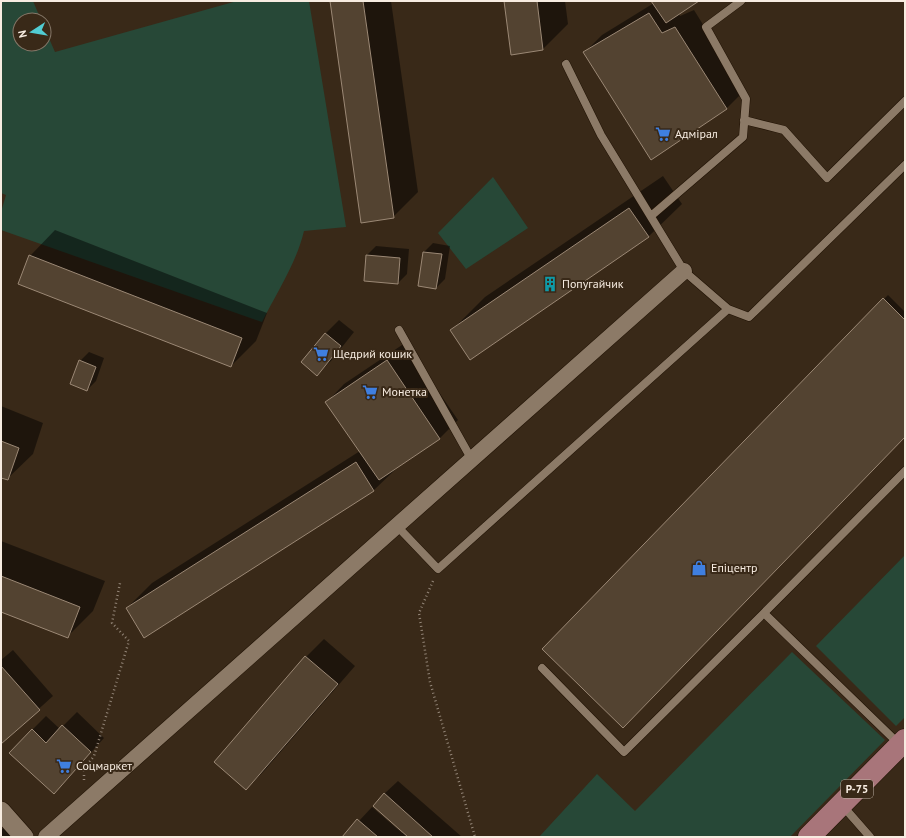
<svg xmlns="http://www.w3.org/2000/svg" width="906" height="838" font-family="'PT Sans',sans-serif">
  <style>
    .green { fill: #274837 }
    .shadow { fill: #0007 }
    .building { fill: #534331; stroke: #9b8875 }
    .lines { fill: none; stroke-linecap: round; stroke-linejoin: round }
    .service-casing { stroke: #1f1103; stroke-width: 9 }
    .minor-casing { stroke: #1f1103; stroke-width: 17 }
    .tertiary-casing { stroke: #1f1103; stroke-width: 20 }
    .primary-casing { stroke: #1f1103; stroke-width: 23 }
    .path { stroke: #938577; stroke-width: 2.5; stroke-dasharray: 1 3; stroke-linecap: butt }
    .service { stroke: #8c7a67; stroke-width: 8 }
    .minor { stroke: #8c7a67; stroke-width: 16 }
    .tertiary { stroke: #8c7a67; stroke-width: 19 }
    .primary { stroke: #a8757a; stroke-width: 22 }
    .labels { text-anchor: middle; stroke-width: 4; stroke-linejoin: round; paint-order: stroke }
    .shield { fill: #392918; stroke: #beb2a5; stroke-width: 1 }
    .shield-label { font-size: 11px; font-weight: bold; fill: #f7ece1 }
    .poi-label { font-size: 12px; fill: #f7ece1; stroke: #392918; text-anchor: start }
  </style>
  <rect width="100%" height="100%" fill="#392918"/>
  <path class="green" d="M 1,1 L 33,1 L 41,20 L 20,20 L 20,44 L 44,44 L 44,27 L 55,52 L 237,1 L 309,1 L 346,227 L 304,231 C 296,264 277,292 262,322 L 1,230 L 1,212 L 6,195 L 1,193 Z
    M 493,177 L 528,228 L 466,269 L 438,233 Z
    M 905,555 L 905,717 L 896,726 L 816,646 Z
    M 792,652 L 885,740 L 790,837 L 539,837 L 597,774 L 635,811 Z"/>
  <path class="shadow" d="M 331,1 L 391,1 L 418,192 L 393,217 Z
    M 505,1 L 565,1 L 568,24 L 543,49 Z
    M 652,1 L 697,1 L 679,13 L 680,16 L 694,10 L 744,91 L 726,109 L 584,53 L 602,35 L 654,3 Z
    M 663,176 L 682,204 L 648,237 L 452,330 L 485,297 Z
    M 55,230 L 267,313 L 256,341 L 231,366 L 30,256 Z
    M 433,243 L 450,246 L 445,279 L 436,288 L 419,285 L 424,252 Z
    M 376,246 L 409,249 L 407,274 L 398,283 L 367,255 Z
    M 888,295 L 905,312 L 905,436 L 543,649 Z
    M 339,320 L 354,332 L 331,361 L 317,374 L 325,334 Z
    M 405,343 L 458,420 L 440,438 L 398,467 L 374,490 L 145,636 L 127,608 L 152,583 L 360,451 L 327,402 L 344,384 Z
    M 89,352 L 104,358 L 96,381 L 87,390 L 80,361 Z
    M 1,406 L 43,423 L 33,454 L 7,479 L 1,477 Z
    M 1,541 L 105,581 L 93,611 L 68,636 L 1,611 Z
    M 324,639 L 355,666 L 264,771 L 246,789 L 216,762 L 306,657 Z
    M 13,650 L 53,696 L 1,743 L 1,660 Z
    M 77,712 L 104,738 L 67,779 L 32,730 L 46,716 L 60,729 Z
    M 398,781 L 462,837 L 344,837 L 372,807 L 402,833 L 404,832 L 384,794 Z
    M 14,820 L 15,837 L 1,837 L 1,830 Z"/>
  <path class="building" d="M 330,1 L 363,1 L 394,218 L 361,223 Z
    M 504,1 L 537,1 L 543,50 L 511,55 Z
    M 651,1 L 699,1 L 666,23 Z
    M 649,13 L 662,33 L 675,27 L 727,109 L 651,160 L 583,52 Z
    M 629,208 L 649,237 L 470,360 L 450,330 Z
    M 423,252 L 442,254 L 436,289 L 418,286 Z
    M 29,255 L 242,338 L 231,367 L 18,284 Z
    M 366,255 L 400,258 L 398,284 L 364,281 Z
    M 883,298 L 905,320 L 905,437 L 623,728 L 542,649 Z
    M 325,333 L 341,346 L 317,376 L 301,362 Z
    M 79,360 L 96,367 L 87,391 L 70,384 Z
    M 387,360 L 440,439 L 379,480 L 325,402 Z
    M 1,441 L 19,448 L 8,480 L 1,478 Z
    M 356,462 L 374,491 L 144,638 L 126,608 Z
    M 1,576 L 80,607 L 68,638 L 1,612 Z
    M 305,656 L 338,684 L 246,790 L 214,762 Z
    M 1,666 L 40,710 L 1,744 Z
    M 62,725 L 91,752 L 54,794 L 9,753 L 32,729 L 46,743 Z
    M 384,793 L 433,837 L 408,837 L 373,806 Z
    M 357,819 L 378,837 L 342,837 Z"/>
  <g class="lines">
    <g class="service-casing">
      <path id="service" d="M 566,64 L 601,135 L 684,271 L 728,309
        M 744,120 L 784,130 L 827,178 L 905,101
        M 651,216 L 743,137 L 746,99 L 706,27 L 741,1
        M 399,330 L 472,460
        M 396,525 L 438,569 L 728,309 L 749,317 L 905,165
        M 542,668 L 624,752 L 764,613
        M 900,745 L 764,613 L 905,471
        M 842,805 L 870,837"/>
    </g>
    <g class="minor-casing">
      <path id="minor" d="M 46,837 L 684,271"/>
    </g>
    <g class="tertiary-casing">
      <path id="tertiary" d="M 1,811 L 24,837"/>
    </g>
    <g class="primary-casing">
      <path id="primary" d="M 809,837 L 905,740"/>
    </g>
    <path class="path" d="M 433,581 L 419,613 L 430,682 L 475,837
      M 84,780 L 84,769 L 94,756 L 129,641 L 112,623 L 120,583"/>
    <use href="#service" class="service"/>
    <use href="#minor" class="minor"/>
    <use href="#tertiary" class="tertiary"/>
    <use href="#primary" class="primary"/>
  </g>
  <defs>
    <g id="supermarket-bare" transform="scale(1.2)"><path d="M-6-5.5h2.5l.6 2H6L4.5 2H-2.5L-4.4-4H-6ZM-1.5 3.2a1.3 1.3 0 1 0 .1 0ZM3 3.2a1.3 1.3 0 1 0 .1 0Z" fill="#3f7fe0" stroke="#392918" stroke-width="2.5" paint-order="stroke"/></g>
    <g id="building-bare" transform="scale(1.2)"><path d="M-4-6H4V6H1V3H-1V6H-4ZM-2.5-4.3h1.7v1.8h-1.7ZM.8-4.3h1.7v1.8H.8ZM-2.5-1h1.7V.8h-1.7ZM.8-1h1.7V.8H.8Z" fill="#0f9aa8" stroke="#392918" stroke-width="2.5" paint-order="stroke"/></g>
    <g id="shop-bare" transform="scale(1.2)"><path d="M-5-2.5h2.3a2.7 3.5 0 0 1 5.4 0H5L5.5 6h-11ZM-1.5-2.5h3a1.5 2.3 0 0 0-3 0Z" fill="#3f7fe0" stroke="#392918" stroke-width="2.5" paint-order="stroke"/></g>
  </defs>
  <g fill-rule="evenodd">
    <use href="#supermarket-bare" x="663" y="134"/>
    <use href="#building-bare" x="550" y="284"/>
    <use href="#supermarket-bare" x="321" y="354"/>
    <use href="#supermarket-bare" x="370" y="392"/>
    <use href="#shop-bare" x="699" y="568"/>
    <use href="#supermarket-bare" x="64" y="766"/>
  </g>
  <g class="labels">
    <rect class="shield" x="841" y="780" width="32" height="18" rx="3"/>
    <g class="shield-label">
      <text x="857" y="793">Р-75</text>
    </g>
    <g class="poi-label">
      <text x="675" y="138">Адмірал</text>
      <text x="562" y="288">Попугайчик</text>
      <text x="333" y="358">Щедрий кошик</text>
      <text x="382" y="396">Монетка</text>
      <text x="711" y="572">Епіцентр</text>
      <text x="76" y="770">Соцмаркет</text>
    </g>
  </g>
  <rect width="906" height="838" fill="none" stroke="#f7ece1" stroke-width="4"/>
  <g transform="translate(32 32) rotate(258)"><circle r="19" fill="#392918" stroke="#857768"/>
  <path d="M0-3L7 15L0 10L-7 15Z" fill="#51ccd3"/>
  <text y="-6" font-size="11" font-weight="bold" text-anchor="middle" fill="#f7ece1">N</text>
  </g>
</svg>
